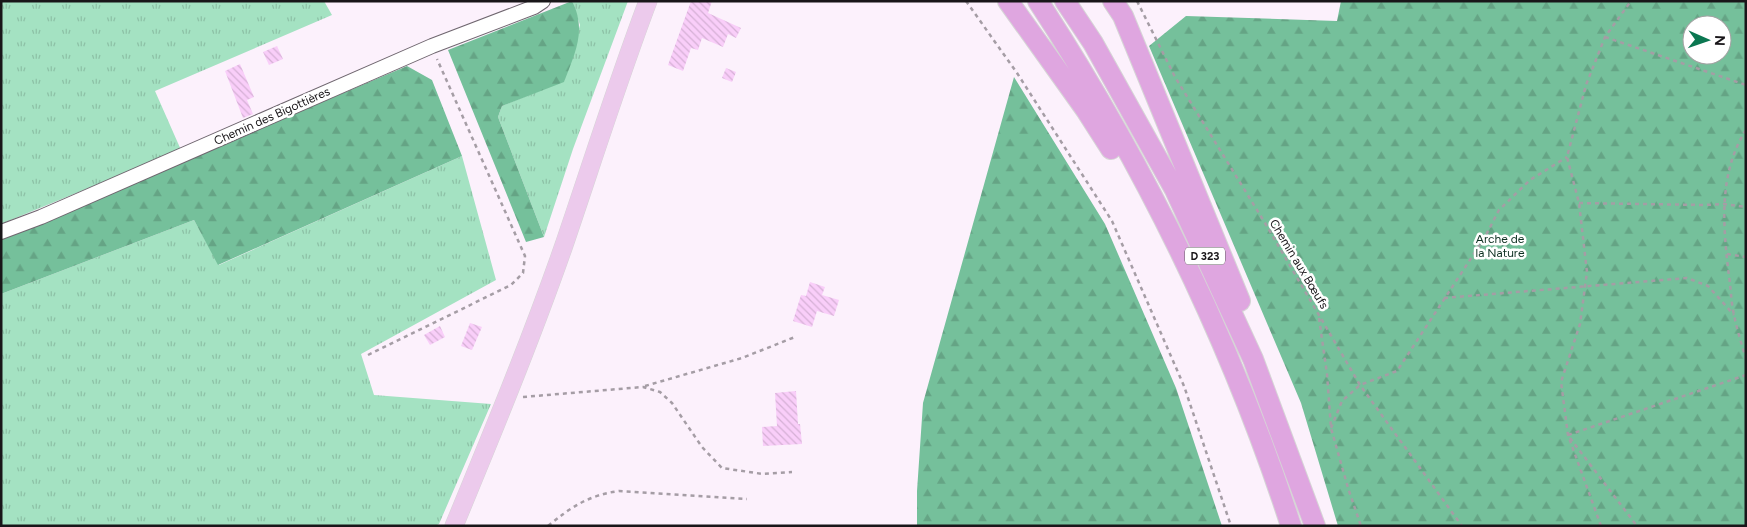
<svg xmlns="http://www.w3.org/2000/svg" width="1747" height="527" font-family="Figtree,sans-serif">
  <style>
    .grass { fill: url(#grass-tufts) }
    .forest { fill: url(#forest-firs); fill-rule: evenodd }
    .building { fill: url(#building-back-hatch) }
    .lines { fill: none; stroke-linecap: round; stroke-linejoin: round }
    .minor-casing { stroke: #6f666f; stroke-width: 16 }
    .major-casing { stroke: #d6d5d6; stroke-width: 19 }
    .highway-casing { stroke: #d6d5d6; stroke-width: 22 }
    .path { stroke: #a59da5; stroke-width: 2.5; stroke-dasharray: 4 4; stroke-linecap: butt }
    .minor { stroke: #fff; stroke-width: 14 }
    .major { stroke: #eccaec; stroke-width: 18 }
    .highway { stroke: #dfa6e0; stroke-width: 20 }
    .labels { text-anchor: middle; stroke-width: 5; stroke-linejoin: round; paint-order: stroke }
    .shield { fill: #fff; stroke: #5e5c5e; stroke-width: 1 }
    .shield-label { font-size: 11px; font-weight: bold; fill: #191619 }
    .street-label { font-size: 12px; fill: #191619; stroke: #fff }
    .park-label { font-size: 12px; fill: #0e3122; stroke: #fff }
  </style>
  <defs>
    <pattern id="grass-tufts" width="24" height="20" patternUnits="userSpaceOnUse" patternTransform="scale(1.25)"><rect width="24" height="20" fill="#a4e2c2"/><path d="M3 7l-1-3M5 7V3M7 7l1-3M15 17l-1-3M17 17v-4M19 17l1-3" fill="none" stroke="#8dc1a6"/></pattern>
    <pattern id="forest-firs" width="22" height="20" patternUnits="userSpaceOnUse" patternTransform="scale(1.25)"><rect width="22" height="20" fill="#75c09b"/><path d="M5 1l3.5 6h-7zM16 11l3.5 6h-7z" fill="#65a485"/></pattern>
    <pattern id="building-back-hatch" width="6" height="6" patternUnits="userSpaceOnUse" patternTransform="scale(1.25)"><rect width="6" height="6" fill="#f9cef9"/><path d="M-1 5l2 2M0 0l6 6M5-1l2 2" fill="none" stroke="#d5b0d5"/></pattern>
  </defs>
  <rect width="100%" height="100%" fill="#fcf1fc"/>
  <path class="grass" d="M 1,1 L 324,1 L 332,15 L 155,91 L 181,150 L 1,224 Z
    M 572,1 L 628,1 L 573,149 L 544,237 L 498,117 L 502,106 L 564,81 L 580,25 Z
    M 462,156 L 496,280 L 361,354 L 374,395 L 491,404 L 439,524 L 435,526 L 1,526 L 1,294 L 194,220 L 219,265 Z"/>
  <path class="forest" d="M 572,1 C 587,30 575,53 564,82 L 502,106 L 498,117 L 544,237 L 526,242 L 448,50 Z
    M 1341,1 L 1746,1 L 1746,526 L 1338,526 L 1301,403 L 1149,46 L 1186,16 L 1337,21 ZM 1692,25 L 1722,25 L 1722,55 L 1692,55 Z
    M 407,66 L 432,80 L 462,156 L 218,265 L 194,220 L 1,294 L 1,238 Z
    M 1014,77 L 1105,224 L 1176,388 L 1222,526 L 917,526 L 917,491 L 923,403 Z"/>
  <path class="building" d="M 691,1 L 712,1 L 708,13 L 741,28 L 736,38 L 728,34 L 723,47 L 702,38 L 698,50 L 691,48 L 683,71 L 668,65 Z
    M 277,46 L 283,59 L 269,65 L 263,52 Z
    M 240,64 L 254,97 L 247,100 L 253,114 L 243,118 L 225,71 Z
    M 726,68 L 736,72 L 732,82 L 722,78 Z
    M 810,282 L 825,287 L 822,295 L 839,300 L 834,316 L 817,311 L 812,327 L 793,321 L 801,295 L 806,296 Z
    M 470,323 L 482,327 L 472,350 L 461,346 Z
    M 440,326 L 445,337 L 430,345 L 424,335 Z
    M 796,391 L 798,424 L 800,424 L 802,444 L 763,446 L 762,427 L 777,426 L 775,393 Z"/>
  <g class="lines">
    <g class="minor-casing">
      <path id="minor" d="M 1,232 L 41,217 L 432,46 L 534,7 L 543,1"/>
    </g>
    <g class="major-casing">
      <path id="major" d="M 454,526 C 492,434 530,342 563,248 C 591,166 617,83 648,1"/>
    </g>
    <g class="highway-casing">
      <path id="highway" d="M 1008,1 L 1086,110 L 1111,149
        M 1038,1 C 1144,164 1231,341 1291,526
        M 1065,1 L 1093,43 L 1175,190 L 1253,359 L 1315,526
        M 1113,1 L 1123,16 L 1240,301"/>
    </g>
    <path class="path" d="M 966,1 L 1017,73 L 1112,221 L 1184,386 L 1231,526
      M 1137,1 L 1175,77 L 1265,223 L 1360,385 L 1462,526
      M 1605,37 L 1746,85
      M 1746,130 C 1718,173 1723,228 1729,276 C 1731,289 1731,302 1734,315 C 1737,330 1742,345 1746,359
      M 1579,203 L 1704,205 L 1724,204 L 1746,207
      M 1727,254 L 1746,257
      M 1444,298 L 1687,278 L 1708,286 L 1734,315
      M 1319,318 L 1327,374 L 1331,428 L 1348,488 L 1361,526
      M 368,355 L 511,285 L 523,273 L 525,256 L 437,59
      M 645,386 L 742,358 L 795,337
      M 523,397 L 643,387 L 660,392 L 672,403 L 702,447 L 722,468 L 763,474 L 792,472
      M 1331,428 L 1342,401 L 1360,385 L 1397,371 L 1485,237 L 1499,210 L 1530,180 L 1567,157
      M 1568,435 L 1746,375
      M 1570,438 L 1637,526
      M 548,526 C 571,507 589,495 619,491 L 747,499
      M 1601,526 L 1568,435 L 1561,382 L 1580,324 L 1587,272 L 1579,203 L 1567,157 L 1586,85 L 1605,37 L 1631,1"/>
    <use href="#minor" class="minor"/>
    <use href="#major" class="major"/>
    <use href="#highway" class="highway"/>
  </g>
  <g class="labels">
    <rect class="shield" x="1185" y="247.5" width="40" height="17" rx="4"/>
    <g class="shield-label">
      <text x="1205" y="260">D 323</text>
    </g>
    <g class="street-label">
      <text transform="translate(272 116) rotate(-24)" y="4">Chemin des Bigottières</text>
      <text transform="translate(1299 264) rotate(59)" y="4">Chemin aux Bœufs</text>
    </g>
    <g class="park-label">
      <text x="1500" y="243">Arche de<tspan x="1500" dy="14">la Nature</tspan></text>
    </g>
  </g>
  <rect width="1747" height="527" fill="none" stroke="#191619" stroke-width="5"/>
  <g transform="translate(1707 40) rotate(92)"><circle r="24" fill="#ffffff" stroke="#a3a2a3"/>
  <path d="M0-4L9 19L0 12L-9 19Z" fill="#0b7751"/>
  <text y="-8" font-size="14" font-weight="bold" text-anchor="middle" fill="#191619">N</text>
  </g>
</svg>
